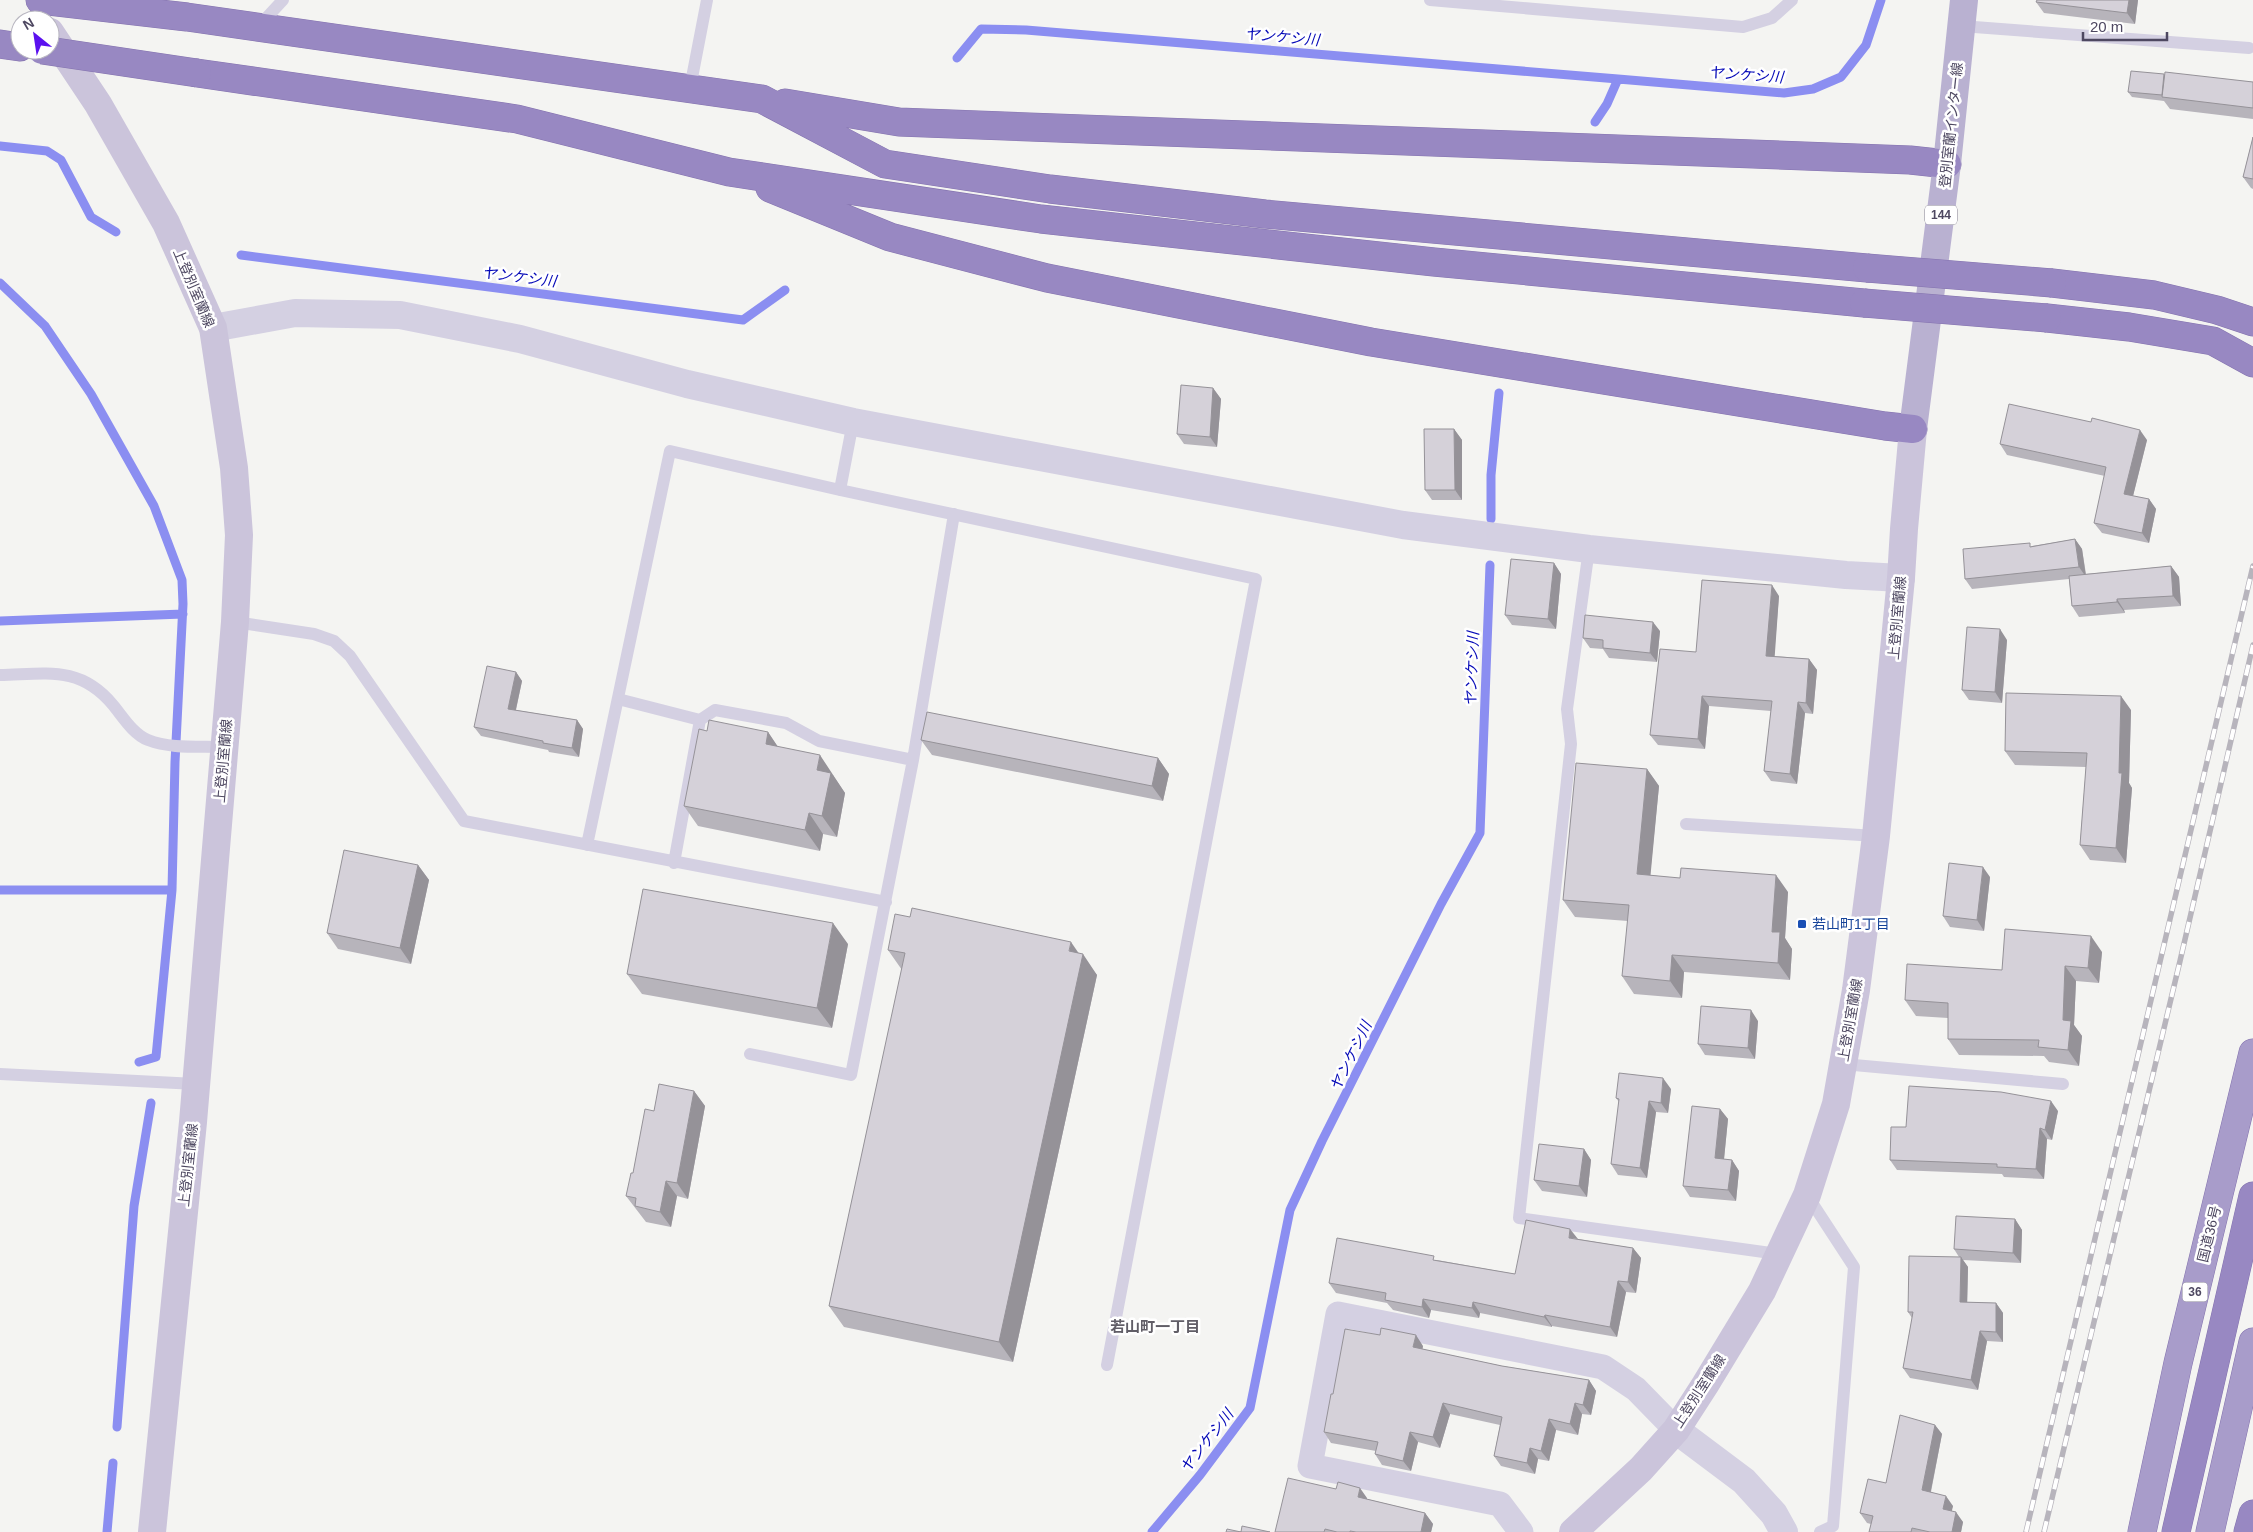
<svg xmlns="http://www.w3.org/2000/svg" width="2253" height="1532" font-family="Helvetica,'Noto Sans JP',sans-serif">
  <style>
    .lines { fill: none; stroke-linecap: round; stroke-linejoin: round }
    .stream { stroke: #8b8ef1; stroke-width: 9 }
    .trunk-casing { stroke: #8473ae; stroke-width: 29 }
    .motorway-casing { stroke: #8473ae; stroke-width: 29 }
    .service { stroke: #d4d0e2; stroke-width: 12 }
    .minor { stroke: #d4d0e2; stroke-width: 25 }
    .tertiary { stroke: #d4d0e2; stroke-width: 28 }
    .secondary { stroke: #cbc4db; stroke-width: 28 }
    .primary { stroke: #b9b1d1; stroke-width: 28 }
    .trunk { stroke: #a89cca; stroke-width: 28 }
    .motorway { stroke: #9888c2; stroke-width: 28 }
    .rail-casing { stroke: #b7b4bc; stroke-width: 5.5 }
    .rail { stroke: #fff; stroke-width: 4; stroke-dasharray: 11; stroke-linecap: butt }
    .motorway-bridge-casing { stroke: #8473ae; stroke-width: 29; stroke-linecap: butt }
    .motorway-bridge { stroke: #9888c2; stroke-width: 28 }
    .wall { fill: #b7b4bb }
    .shaded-wall { fill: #959298 }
    .building { fill: #d5d1d9; stroke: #959298 }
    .transit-dot { fill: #1a4fb4; stroke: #fff; stroke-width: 2 }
    .labels { text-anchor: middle; stroke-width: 5; stroke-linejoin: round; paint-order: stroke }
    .shield { fill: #fff; stroke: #837f90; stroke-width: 1 }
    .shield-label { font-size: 12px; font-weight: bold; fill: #4e4861 }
    .street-label { font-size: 14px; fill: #4e4861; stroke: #fff }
    .transit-label { font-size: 14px; fill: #164399; stroke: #fff; text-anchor: start }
    .water-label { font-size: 15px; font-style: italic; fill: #0509b7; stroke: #fff }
    .neighbourhood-label { font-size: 15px; font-weight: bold; fill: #615e67; stroke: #fff }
  </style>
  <rect width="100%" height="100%" fill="#f4f4f2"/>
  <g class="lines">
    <path class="stream" d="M 957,58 L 981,29 L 1026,30 L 1618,79
      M 1595,122 L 1607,104 L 1618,79 L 1784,93 L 1813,89 L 1841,77 L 1866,45 L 1881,0
      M 0,146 L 47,151 L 61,160 L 91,217 L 116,232
      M 241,255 L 743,320 L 785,290
      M 0,283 L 45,326 L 91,394 L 154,506 L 182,580 L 183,604 L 175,762 L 172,890 L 156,1057 L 139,1062
      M 1491,519 L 1491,475 L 1499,393
      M 0,621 L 183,614
      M 0,890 L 172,890
      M 117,1427 L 134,1206 L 151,1103
      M 107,1532 L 113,1463
      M 1152,1532 L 1200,1475 L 1250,1408 L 1290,1210 L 1322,1141 L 1441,904 L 1480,833 L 1490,565"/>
    <g class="trunk-casing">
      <path id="trunk" d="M 2142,1532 L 2178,1363 L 2253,1053
        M 2210,1532 L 2253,1342"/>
    </g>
    <g class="motorway-casing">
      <path id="motorway" d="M 40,0 L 187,17 L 762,99 L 885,164 L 1050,189 L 1265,214 L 1867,268
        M 0,44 L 20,47
        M 197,73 L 517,119 L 729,172 L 1041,219 L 1434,262 L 1864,303
        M 785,103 L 899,122 L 1910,160 L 1947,164
        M 770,188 L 890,237 L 1047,278 L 1371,342 L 1885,426 L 1913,429
        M 2052,283 L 2154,295 L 2217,310 L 2253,322
        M 2047,318 L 2129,327 L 2213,341 L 2253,363
        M 2176,1532 L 2253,1196
        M 2248,1532 L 2253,1514"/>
    </g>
    <path class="service" d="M 1430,0 L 1743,27 L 1772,18 L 1792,0
      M 1961,26 L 2249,48
      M 258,27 L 283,0
      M 690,88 L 707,0
      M 840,490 L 853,422
      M 1589,549 L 1567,709 L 1571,744 L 1519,1218 L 1778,1254
      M 235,622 L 314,634 L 334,641 L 350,656 L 464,821 L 886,902
      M 0,675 C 46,674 80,665 113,705 C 123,717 133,734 148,740 C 171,749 199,746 224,747
      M 618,699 L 700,720 L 715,710 L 786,723 L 819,741 L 913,760
      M 1686,824 L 1876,836
      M 587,845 L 670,451 L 840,490 L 1256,579 L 1107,1365
      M 674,863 L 700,720
      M 750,1054 L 851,1075 L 913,760 L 954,514
      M 1843,1064 L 2063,1084
      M 0,1074 L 196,1084
      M 1807,1195 L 1854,1267 L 1833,1526 L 1820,1532"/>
    <path class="minor" d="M 1521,1532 L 1500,1504 L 1310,1466 L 1338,1314 L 1603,1367 L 1636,1389 L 1676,1430"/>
    <path class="tertiary" d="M 213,328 L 295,313 L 400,315 L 520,339 L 687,384 L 853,422 L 1403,525 L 1589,549 L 1846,575 L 1901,578
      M 1676,1430 L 1744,1481 L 1774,1514 L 1784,1532"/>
    <path class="secondary" d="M 50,32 L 98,104 L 166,223 L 213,328 L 234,468 L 239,535 L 235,622 L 193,1122 L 152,1532
      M 1573,1532 L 1641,1469 L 1676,1430 L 1705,1385 L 1762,1291 L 1807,1195 L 1836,1104 L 1856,990 L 1876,836 L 1901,578 L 1904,529 L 1913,429"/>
    <path class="primary" d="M 1913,429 L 1947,164 L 1964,0"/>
    <use href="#trunk" class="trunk"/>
    <use href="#motorway" class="motorway"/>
    <g class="rail-casing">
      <path id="rail" d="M 2026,1532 L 2253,566
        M 2044,1532 L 2180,961 L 2253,645"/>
    </g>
    <use href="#rail" class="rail"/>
    <g class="motorway-bridge-casing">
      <path id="motorway-bridge" d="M 42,50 L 197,73
        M 1867,268 L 2052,283
        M 1864,303 L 2047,318"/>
    </g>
    <use href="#motorway-bridge" class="motorway-bridge"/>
  </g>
  <path class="wall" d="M 2037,0 L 2138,0 L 2135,24 L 2044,13 L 2036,2 Z
    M 2164,75 L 2253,82 L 2253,119 L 2170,109 L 2164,101 L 2132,97 L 2128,92 Z
    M 2253,137 L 2253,189 L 2251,188 L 2243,177 Z
    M 1213,388 L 1221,399 L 1217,447 L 1184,444 L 1177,434 Z
    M 1454,429 L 1462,440 L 1462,500 L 1432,500 L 1425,490 Z
    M 2147,440 L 2133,496 L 2149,499 L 2156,509 L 2149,543 L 2102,533 L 2094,523 L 2105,476 L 2007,455 L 2000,444 Z
    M 2075,539 L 2082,549 L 2086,574 L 2171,566 L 2179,577 L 2181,606 L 2124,610 L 2125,613 L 2079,617 L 2072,606 L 2069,579 L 1972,589 L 1965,579 L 2032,546 Z
    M 1554,563 L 1561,574 L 1556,629 L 1512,625 L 1505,615 Z
    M 1779,596 L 1774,656 L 1809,659 L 1817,670 L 1813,714 L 1805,713 L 1797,784 L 1771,781 L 1764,771 L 1771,711 L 1709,706 L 1705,749 L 1658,745 L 1650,735 L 1696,652 Z
    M 1660,631 L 1657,662 L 1609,658 L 1603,649 L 1590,648 L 1583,638 Z
    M 2007,640 L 2002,703 L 1969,700 L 1962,690 Z
    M 516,672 L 522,681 L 516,710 L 577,720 L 583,729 L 579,757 L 549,752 L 548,750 L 481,736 L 474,727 Z
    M 2131,710 L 2129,783 L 2132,788 L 2126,863 L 2090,860 L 2080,845 L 2086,767 L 2015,765 L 2005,751 Z
    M 707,731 L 768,732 L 778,747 L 834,776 L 834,777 L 845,793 L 837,837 L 823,834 L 820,851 L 698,826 L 684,806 Z
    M 921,740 L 1158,758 L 1169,774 L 1163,801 L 932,755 Z
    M 1647,769 L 1659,786 L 1650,875 L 1788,892 L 1785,938 L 1792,949 L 1790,980 L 1684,972 L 1682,998 L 1634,994 L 1622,976 L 1628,921 L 1575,917 L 1563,900 Z
    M 418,865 L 429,880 L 411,964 L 338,949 L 327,933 Z
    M 1990,877 L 1984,931 L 1950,927 L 1943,916 Z
    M 848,944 L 832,1028 L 642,994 L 627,974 Z
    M 888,950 L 1078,953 L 1097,975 L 1013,1362 L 844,1327 L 829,1306 L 902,970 Z
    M 2102,952 L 2099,983 L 2076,981 L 2074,1025 L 2082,1036 L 2079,1066 L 2049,1062 L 2044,1056 L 1959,1055 L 1948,1039 L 1948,1018 L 1916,1016 L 1905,1000 L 2002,970 Z
    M 1758,1021 L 1755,1059 L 1705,1055 L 1698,1044 Z
    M 1671,1089 L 1668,1113 L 1656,1112 L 1647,1178 L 1618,1175 L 1611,1164 L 1619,1102 L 1616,1098 Z
    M 694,1091 L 705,1106 L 688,1199 L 677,1196 L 671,1227 L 646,1222 L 626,1196 L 654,1111 Z
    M 1720,1109 L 1728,1119 L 1724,1159 L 1732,1160 L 1739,1171 L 1736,1201 L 1690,1197 L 1683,1186 Z
    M 2058,1111 L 2052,1140 L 2047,1139 L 2044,1179 L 2004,1177 L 2002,1174 L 1897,1170 L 1890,1160 L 1906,1127 Z
    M 1584,1149 L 1591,1160 L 1587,1197 L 1542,1191 L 1534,1180 Z
    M 2015,1219 L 2022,1230 L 2021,1263 L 1963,1260 L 1968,1267 L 1967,1302 L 1996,1303 L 2003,1313 L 2003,1342 L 1987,1341 L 1978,1390 L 1910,1378 L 1903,1368 L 1912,1318 L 1908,1312 L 1959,1257 L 1954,1249 Z
    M 1578,1239 L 1633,1248 L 1641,1258 L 1636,1293 L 1626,1292 L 1617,1337 L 1552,1326 L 1552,1327 L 1480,1313 L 1479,1318 L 1431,1310 L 1429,1318 L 1393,1310 L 1387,1303 L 1336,1293 L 1329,1283 L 1437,1260 L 1515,1274 Z
    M 1423,1346 L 1422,1349 L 1502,1366 L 1589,1380 L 1596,1391 L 1591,1415 L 1582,1414 L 1578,1435 L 1556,1430 L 1549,1461 L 1538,1459 L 1535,1474 L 1501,1466 L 1494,1456 L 1500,1425 L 1450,1414 L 1440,1448 L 1418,1442 L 1411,1471 L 1382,1465 L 1375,1454 L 1376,1451 L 1331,1443 L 1324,1432 L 1333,1394 Z
    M 1935,1425 L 1942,1434 L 1931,1492 L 1953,1506 L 1951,1511 L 1963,1522 L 1961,1532 L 1869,1532 L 1871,1524 L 1867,1523 L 1860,1513 L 1886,1483 Z
    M 1367,1498 L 1367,1499 L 1425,1513 L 1433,1524 L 1431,1532 L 1275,1532 Z"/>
  <path class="shaded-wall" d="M 2129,0 L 2138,0 L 2135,24 L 2127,13 Z
    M 1213,388 L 1221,399 L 1217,447 L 1210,437 Z
    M 1454,429 L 1462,440 L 1462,500 L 1455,490 Z
    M 2140,430 L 2147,440 L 2131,504 L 2124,494 Z
    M 2149,499 L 2156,509 L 2149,543 L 2142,533 Z
    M 2075,539 L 2082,549 L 2086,577 L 2079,567 Z
    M 1554,563 L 1561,574 L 1556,629 L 1548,619 Z
    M 2171,566 L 2179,577 L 2181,606 L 2173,596 Z
    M 1772,585 L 1779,596 L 1774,666 L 1766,656 Z
    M 2117,599 L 2124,610 L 2125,613 L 2117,602 Z
    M 1653,622 L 1660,631 L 1657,662 L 1650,653 Z
    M 2000,629 L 2007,640 L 2002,703 L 1995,692 Z
    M 1809,659 L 1817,670 L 1813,714 L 1806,703 Z
    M 516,672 L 522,681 L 514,718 L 508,709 Z
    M 1702,696 L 1709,706 L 1705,749 L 1698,739 Z
    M 2121,696 L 2131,710 L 2129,783 L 2132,788 L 2126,863 L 2116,848 Z
    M 1798,702 L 1805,713 L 1797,784 L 1790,774 Z
    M 577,720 L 583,729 L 579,757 L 572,748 Z
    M 768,732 L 782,753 L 766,744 Z
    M 820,755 L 845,793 L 837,837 L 822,816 L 817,770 Z
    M 1158,758 L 1169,774 L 1163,801 L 1152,786 Z
    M 1647,769 L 1659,786 L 1649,891 L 1637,874 Z
    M 809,813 L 823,834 L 820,851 L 805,830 Z
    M 418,865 L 429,880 L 411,964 L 400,948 Z
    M 1983,867 L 1990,877 L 1984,931 L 1977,920 Z
    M 1776,875 L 1788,892 L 1785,938 L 1792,949 L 1790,980 L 1778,963 L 1772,932 Z
    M 833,923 L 848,944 L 832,1028 L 817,1008 Z
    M 2091,936 L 2102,952 L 2099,983 L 2088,968 Z
    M 1071,942 L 1082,958 L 1083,954 L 1097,975 L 1013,1362 L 999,1342 Z
    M 1672,955 L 1684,972 L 1682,998 L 1670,981 Z
    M 2065,966 L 2076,981 L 2074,1025 L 2082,1036 L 2079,1066 L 2068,1050 L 2063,1020 Z
    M 1751,1010 L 1758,1021 L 1755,1059 L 1748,1048 Z
    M 1663,1078 L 1671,1089 L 1668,1113 L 1661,1103 Z
    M 694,1091 L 705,1106 L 688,1199 L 677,1183 Z
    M 1649,1101 L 1656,1112 L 1647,1178 L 1640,1168 Z
    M 2051,1101 L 2058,1111 L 2052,1140 L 2045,1130 Z
    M 1720,1109 L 1728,1119 L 1723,1169 L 1715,1158 Z
    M 2040,1128 L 2047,1139 L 2044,1179 L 2036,1169 Z
    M 1584,1149 L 1591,1160 L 1587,1197 L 1579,1186 Z
    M 1732,1160 L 1739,1171 L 1736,1201 L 1728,1190 Z
    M 666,1181 L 677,1196 L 671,1227 L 660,1212 Z
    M 2015,1219 L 2022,1230 L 2021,1263 L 2013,1253 Z
    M 1570,1229 L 1578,1239 L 1569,1238 Z
    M 1633,1248 L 1641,1258 L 1636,1293 L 1628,1282 Z
    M 1961,1257 L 1968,1267 L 1967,1312 L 1960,1302 Z
    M 1618,1281 L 1626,1292 L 1617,1337 L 1610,1327 Z
    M 1423,1299 L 1431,1310 L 1429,1318 L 1422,1307 Z
    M 1473,1302 L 1480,1313 L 1479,1318 L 1472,1308 Z
    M 1996,1303 L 2003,1313 L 2003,1342 L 1996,1332 Z
    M 1545,1315 L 1552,1326 L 1552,1327 L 1544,1317 Z
    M 1980,1331 L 1987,1341 L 1978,1390 L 1971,1380 Z
    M 1416,1335 L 1423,1346 L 1421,1357 L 1413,1347 Z
    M 1589,1380 L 1596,1391 L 1591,1415 L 1583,1405 Z
    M 1443,1403 L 1450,1414 L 1440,1448 L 1433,1437 Z
    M 1575,1403 L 1582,1414 L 1578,1435 L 1570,1424 Z
    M 1549,1419 L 1556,1430 L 1549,1461 L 1541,1451 Z
    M 1935,1425 L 1942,1434 L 1929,1500 L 1922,1490 Z
    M 1410,1432 L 1418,1442 L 1411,1471 L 1403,1461 Z
    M 1530,1448 L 1538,1459 L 1535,1474 L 1527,1463 Z
    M 1360,1488 L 1367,1498 L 1365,1508 L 1358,1497 Z
    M 1946,1496 L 1953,1506 L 1950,1519 L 1943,1509 Z
    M 1956,1512 L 1963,1522 L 1961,1532 L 1952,1532 Z
    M 1425,1513 L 1433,1524 L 1431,1532 L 1421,1532 Z"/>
  <path class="building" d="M 2037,0 L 2129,0 L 2127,13 L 2036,2 Z
    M 2131,71 L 2164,74 L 2162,95 L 2128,92 Z
    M 2165,72 L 2253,82 L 2253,108 L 2162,97 Z
    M 2253,137 L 2253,179 L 2243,177 Z
    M 1181,385 L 1213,388 L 1210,437 L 1177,434 Z
    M 2009,404 L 2091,422 L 2092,418 L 2140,430 L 2124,494 L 2149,499 L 2142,533 L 2094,523 L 2106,467 L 2000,444 Z
    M 1424,429 L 1454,429 L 1455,490 L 1425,490 Z
    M 2075,539 L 2079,567 L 1965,579 L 1963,549 L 2030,543 L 2030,547 Z
    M 1511,559 L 1554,563 L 1548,619 L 1505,615 Z
    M 2171,566 L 2173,596 L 2117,599 L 2117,602 L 2072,606 L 2069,576 Z
    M 1702,580 L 1772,585 L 1766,656 L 1809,659 L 1806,703 L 1798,702 L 1790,774 L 1764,771 L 1772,701 L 1702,696 L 1698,739 L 1650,735 L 1660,649 L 1696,652 Z
    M 1585,615 L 1653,622 L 1650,653 L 1603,648 L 1603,640 L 1583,638 Z
    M 1967,627 L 2000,629 L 1995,692 L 1962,690 Z
    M 487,666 L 516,672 L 508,709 L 577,720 L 572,748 L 543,743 L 543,741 L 474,727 Z
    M 2006,693 L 2121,696 L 2119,773 L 2122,773 L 2116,848 L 2080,845 L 2087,753 L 2005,751 Z
    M 927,712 L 1158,758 L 1152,786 L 921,740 Z
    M 709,720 L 768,732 L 766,744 L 820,755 L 817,770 L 831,773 L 822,816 L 809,813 L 805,830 L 684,806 L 699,729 L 707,731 Z
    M 1576,763 L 1647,769 L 1637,874 L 1680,878 L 1681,868 L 1776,875 L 1772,932 L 1780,932 L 1778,963 L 1672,955 L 1670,981 L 1622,976 L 1629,905 L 1563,900 Z
    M 344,850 L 418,865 L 400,948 L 327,933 Z
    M 1949,863 L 1983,867 L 1977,920 L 1943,916 Z
    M 643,889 L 833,923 L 817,1008 L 627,974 Z
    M 912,908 L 1071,942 L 1069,951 L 1083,954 L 999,1342 L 829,1306 L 905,953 L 888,950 L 895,914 L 910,917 Z
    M 2005,929 L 2091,936 L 2088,968 L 2065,966 L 2063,1020 L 2071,1021 L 2068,1050 L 2038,1047 L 2039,1040 L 1948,1039 L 1948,1003 L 1905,1000 L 1907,964 L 2002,970 Z
    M 1701,1006 L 1751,1010 L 1748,1048 L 1698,1044 Z
    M 1619,1073 L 1663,1078 L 1661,1103 L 1649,1101 L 1640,1168 L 1611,1164 L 1619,1099 L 1616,1098 Z
    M 659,1084 L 694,1091 L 677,1183 L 666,1181 L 660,1212 L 635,1206 L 636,1198 L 626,1196 L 631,1173 L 633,1173 L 645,1109 L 654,1111 Z
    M 1909,1086 L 2001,1092 L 2051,1101 L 2045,1130 L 2040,1128 L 2036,1169 L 1997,1167 L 1997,1164 L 1890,1160 L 1891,1127 L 1906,1127 Z
    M 1692,1106 L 1720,1109 L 1715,1158 L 1732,1160 L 1728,1190 L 1683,1186 Z
    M 1539,1144 L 1584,1149 L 1579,1186 L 1534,1180 Z
    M 1956,1216 L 2015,1219 L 2013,1253 L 1954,1249 Z
    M 1526,1220 L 1570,1229 L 1569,1238 L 1633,1248 L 1628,1282 L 1618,1281 L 1610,1327 L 1545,1315 L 1544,1317 L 1473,1302 L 1472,1308 L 1423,1299 L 1422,1307 L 1385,1300 L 1386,1293 L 1329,1283 L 1337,1238 L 1434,1256 L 1433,1260 L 1515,1274 Z
    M 1909,1256 L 1961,1257 L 1960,1302 L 1996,1303 L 1996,1332 L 1980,1331 L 1971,1380 L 1903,1368 L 1913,1312 L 1908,1312 Z
    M 1381,1328 L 1416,1335 L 1413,1347 L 1502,1366 L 1589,1380 L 1583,1405 L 1575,1403 L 1570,1424 L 1549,1419 L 1541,1451 L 1530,1448 L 1527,1463 L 1494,1456 L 1502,1417 L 1443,1403 L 1433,1437 L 1410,1432 L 1403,1461 L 1375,1454 L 1378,1442 L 1324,1432 L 1331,1394 L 1333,1394 L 1345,1329 L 1380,1335 Z
    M 1900,1415 L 1935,1425 L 1922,1490 L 1946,1496 L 1943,1509 L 1956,1512 L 1952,1532 L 1930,1532 L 1912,1528 L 1911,1532 L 1869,1532 L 1873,1516 L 1860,1513 L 1868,1479 L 1886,1483 Z
    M 1288,1478 L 1336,1489 L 1338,1482 L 1360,1488 L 1358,1497 L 1425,1513 L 1421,1532 L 1356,1532 L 1350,1531 L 1350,1532 L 1337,1532 L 1325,1529 L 1324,1532 L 1275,1532 Z
    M 1242,1526 L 1270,1532 L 1226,1532 L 1227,1529 L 1241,1532 Z"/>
  <rect class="transit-dot" x="1797" y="919" width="10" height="10" rx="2.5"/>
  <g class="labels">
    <g class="shield">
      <rect x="1925" y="205.5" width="32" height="19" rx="4"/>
      <rect x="2182.5" y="1282.5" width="25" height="19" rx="4"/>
    </g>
    <g class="shield-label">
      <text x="1941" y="219">144</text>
      <text x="2195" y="1296">36</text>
    </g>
    <g class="street-label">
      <text transform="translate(1951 125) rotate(-84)" y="5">登別室蘭インター線</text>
      <text transform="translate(194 288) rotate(67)" y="5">上登別室蘭線</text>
      <text transform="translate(1897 618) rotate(-85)" y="5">上登別室蘭線</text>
      <text transform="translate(223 761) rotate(-85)" y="5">上登別室蘭線</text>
      <text transform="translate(1850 1020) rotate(-80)" y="5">上登別室蘭線</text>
      <text transform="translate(188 1165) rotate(-84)" y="5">上登別室蘭線</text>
      <text transform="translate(2209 1234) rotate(-76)" y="5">国道36号</text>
      <text transform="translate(1699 1391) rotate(-57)" y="5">上登別室蘭線</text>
    </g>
    <g class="transit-label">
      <text x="1812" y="929">若山町1丁目</text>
    </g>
    <g class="water-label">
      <text transform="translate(1282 37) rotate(5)" y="5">ヤンケシ川</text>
      <text transform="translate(1746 75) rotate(4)" y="5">ヤンケシ川</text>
      <text transform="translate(519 277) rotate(7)" y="5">ヤンケシ川</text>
      <text transform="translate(1472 669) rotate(-88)" y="5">ヤンケシ川</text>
      <text transform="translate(1351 1056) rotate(-64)" y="5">ヤンケシ川</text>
      <text transform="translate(1207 1441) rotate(-52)" y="5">ヤンケシ川</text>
    </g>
    <g class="neighbourhood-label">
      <text x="1155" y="1332">若山町一丁目</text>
    </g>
  </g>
  <g transform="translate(35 35) rotate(330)"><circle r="24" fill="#ffffff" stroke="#b8b6c0"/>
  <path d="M0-4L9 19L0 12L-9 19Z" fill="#5b11ef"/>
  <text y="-8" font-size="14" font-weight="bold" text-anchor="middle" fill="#4e4861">N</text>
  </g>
  <path d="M2083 32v8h84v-8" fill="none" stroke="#4e4861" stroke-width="2.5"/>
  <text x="2090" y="32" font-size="15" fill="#4e4861" stroke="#ffffff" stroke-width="4" paint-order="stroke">20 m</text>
</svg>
